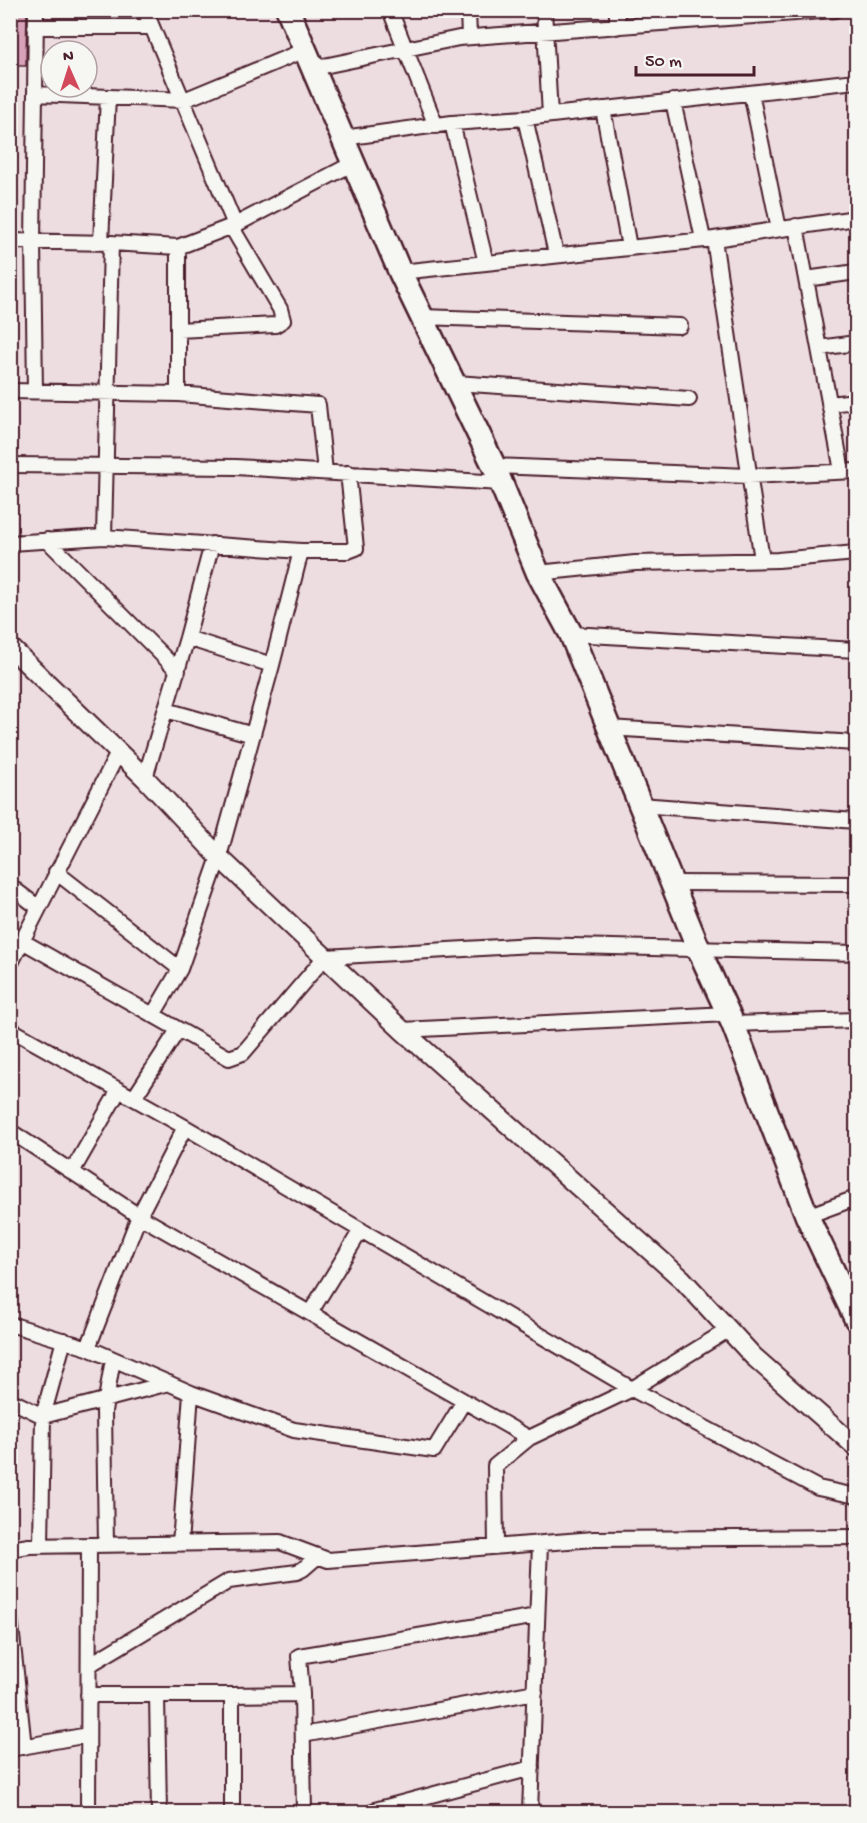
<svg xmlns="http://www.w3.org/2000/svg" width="867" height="1823" font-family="'Gochi Hand',sans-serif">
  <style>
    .building { fill: #d8a2b9; stroke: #4a1f2b; stroke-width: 1.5 }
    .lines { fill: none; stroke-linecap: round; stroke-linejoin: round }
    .minor-casing { stroke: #4a1f2b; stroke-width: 18 }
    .tertiary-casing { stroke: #4a1f2b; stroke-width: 22 }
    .primary-casing { stroke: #4a1f2b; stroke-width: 27 }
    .minor { stroke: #f6f6f2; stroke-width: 14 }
    .tertiary { stroke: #f6f6f2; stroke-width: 18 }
    .primary { stroke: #f6f6f2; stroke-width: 22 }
  </style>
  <rect width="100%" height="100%" fill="#eddde1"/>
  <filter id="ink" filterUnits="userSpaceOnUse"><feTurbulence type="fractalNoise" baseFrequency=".0167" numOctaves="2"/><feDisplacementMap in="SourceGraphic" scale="12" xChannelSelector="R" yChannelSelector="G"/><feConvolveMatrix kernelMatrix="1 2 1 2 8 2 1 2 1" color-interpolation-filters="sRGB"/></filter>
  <g filter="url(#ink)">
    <path class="building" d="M 10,10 L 27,10 L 26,66 L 10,66 Z"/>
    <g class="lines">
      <g class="minor-casing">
        <path id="minor" d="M 390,10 L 436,126
          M 468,10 L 469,37
          M 544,10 L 550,115
          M 617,10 L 617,27
          M 35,27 L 152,27
          M 314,68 L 459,38 L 835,10
          M 751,93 L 779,229
          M 35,94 L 36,10
          M 673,101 L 703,239
          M 603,109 L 629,247
          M 525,118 L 556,254
          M 452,123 L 486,263
          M 343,138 L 452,123 L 525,118 L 856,81
          M 235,225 L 354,163
          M 796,226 L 842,471
          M 714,239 L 856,218
          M 10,241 L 111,243 L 104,537
          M 101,242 L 108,97
          M 111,243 L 178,247 L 235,225 L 145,10
          M 400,272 L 714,239 L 762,560
          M 806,279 L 856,272
          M 422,317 L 680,326
          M 178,330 L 275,325 L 283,320 L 280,309 L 231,226
          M 819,348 L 856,343
          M 456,383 L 689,399
          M 10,391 L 178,394 L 318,405 L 325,472
          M 35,391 L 33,241 L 35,94 L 184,100 L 305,50
          M 178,394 L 178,247
          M 829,404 L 856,401
          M 10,465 L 236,467 L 501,483
          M 494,466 L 749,476 L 856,471
          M 47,540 L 178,671
          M 10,543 L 104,537 L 301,551 L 272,665 L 219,857 L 180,969 L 56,872
          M 301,551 L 348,551 L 356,548 L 348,473
          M 538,573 L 635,563 L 778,560 L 856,553
          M 571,634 L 856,650
          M 187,638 L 272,665
          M 166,710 L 253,735
          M 608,728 L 856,743
          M 145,778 L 187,638 L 212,544
          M 640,805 L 856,821
          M 673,883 L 856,884
          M 10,886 L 39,908
          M 22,941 L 229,1058 L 243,1053 L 325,957 L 533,945 L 856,953
          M 10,965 L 118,753
          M 153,1015 L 180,969
          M 733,1024 L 856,1020
          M 10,1029 L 185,1127 L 632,1389 L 818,1488 L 856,1496
          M 402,1030 L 728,1014
          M 134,1098 L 178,1030
          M 10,1131 L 139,1216 L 529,1438 L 632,1389 L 728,1330
          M 72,1172 L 119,1090
          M 807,1216 L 856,1198
          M 310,1313 L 361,1230
          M 10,1324 L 88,1348 L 139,1216 L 185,1127
          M 64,1340 L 43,1416 L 169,1383
          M 88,1348 L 191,1393 L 180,1544
          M 191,1393 L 294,1430 L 434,1450 L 464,1401
          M 10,1400 L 43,1416 L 41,1546
          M 106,1545 L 104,1411 L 113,1359
          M 496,1547 L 495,1466 L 529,1438
          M 10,1549 L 29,1546 L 280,1542 L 328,1560 L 594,1539 L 856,1537
          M 10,1617 L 24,1747
          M 89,1665 L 229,1581 L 297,1572 L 303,1569 L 318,1556
          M 302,1694 L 299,1656 L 537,1616
          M 88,1695 L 232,1695 L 232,1812
          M 157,1695 L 159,1812
          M 232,1695 L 302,1694 L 304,1812
          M 303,1735 L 535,1692
          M 10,1749 L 88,1735
          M 375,1810 L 532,1768
          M 88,1812 L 89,1545
          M 530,1812 L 540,1544"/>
      </g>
      <g class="tertiary-casing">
        <path id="tertiary" d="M 10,647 L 145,778 L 219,857 L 402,1030 L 682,1279 L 753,1356 L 856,1447"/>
      </g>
      <g class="primary-casing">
        <path id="primary" d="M 288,10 L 400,272 L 494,466 L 538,573 L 571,634 L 699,950 L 733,1024 L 807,1216 L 856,1319"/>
      </g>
      <use href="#minor" class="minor"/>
      <use href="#tertiary" class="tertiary"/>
      <use href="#primary" class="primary"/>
    </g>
  </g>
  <rect width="867" height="1823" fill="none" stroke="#f6f6f2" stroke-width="36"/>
  <rect x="18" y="18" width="831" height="1787" fill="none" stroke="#4a1f2b" stroke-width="2" filter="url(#ink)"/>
  <g transform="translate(69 69) rotate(357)"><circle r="28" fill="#f6f6f2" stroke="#b1a0a2" stroke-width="1.5"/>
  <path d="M0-4.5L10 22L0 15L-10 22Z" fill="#d1495b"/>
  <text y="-9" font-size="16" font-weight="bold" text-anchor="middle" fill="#4a1f2b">N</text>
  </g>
  <path d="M636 66v9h118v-9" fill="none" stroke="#4a1f2b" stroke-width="3"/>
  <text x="645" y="66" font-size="18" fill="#4a1f2b" stroke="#f6f6f2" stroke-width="4.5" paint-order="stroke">50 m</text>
</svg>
